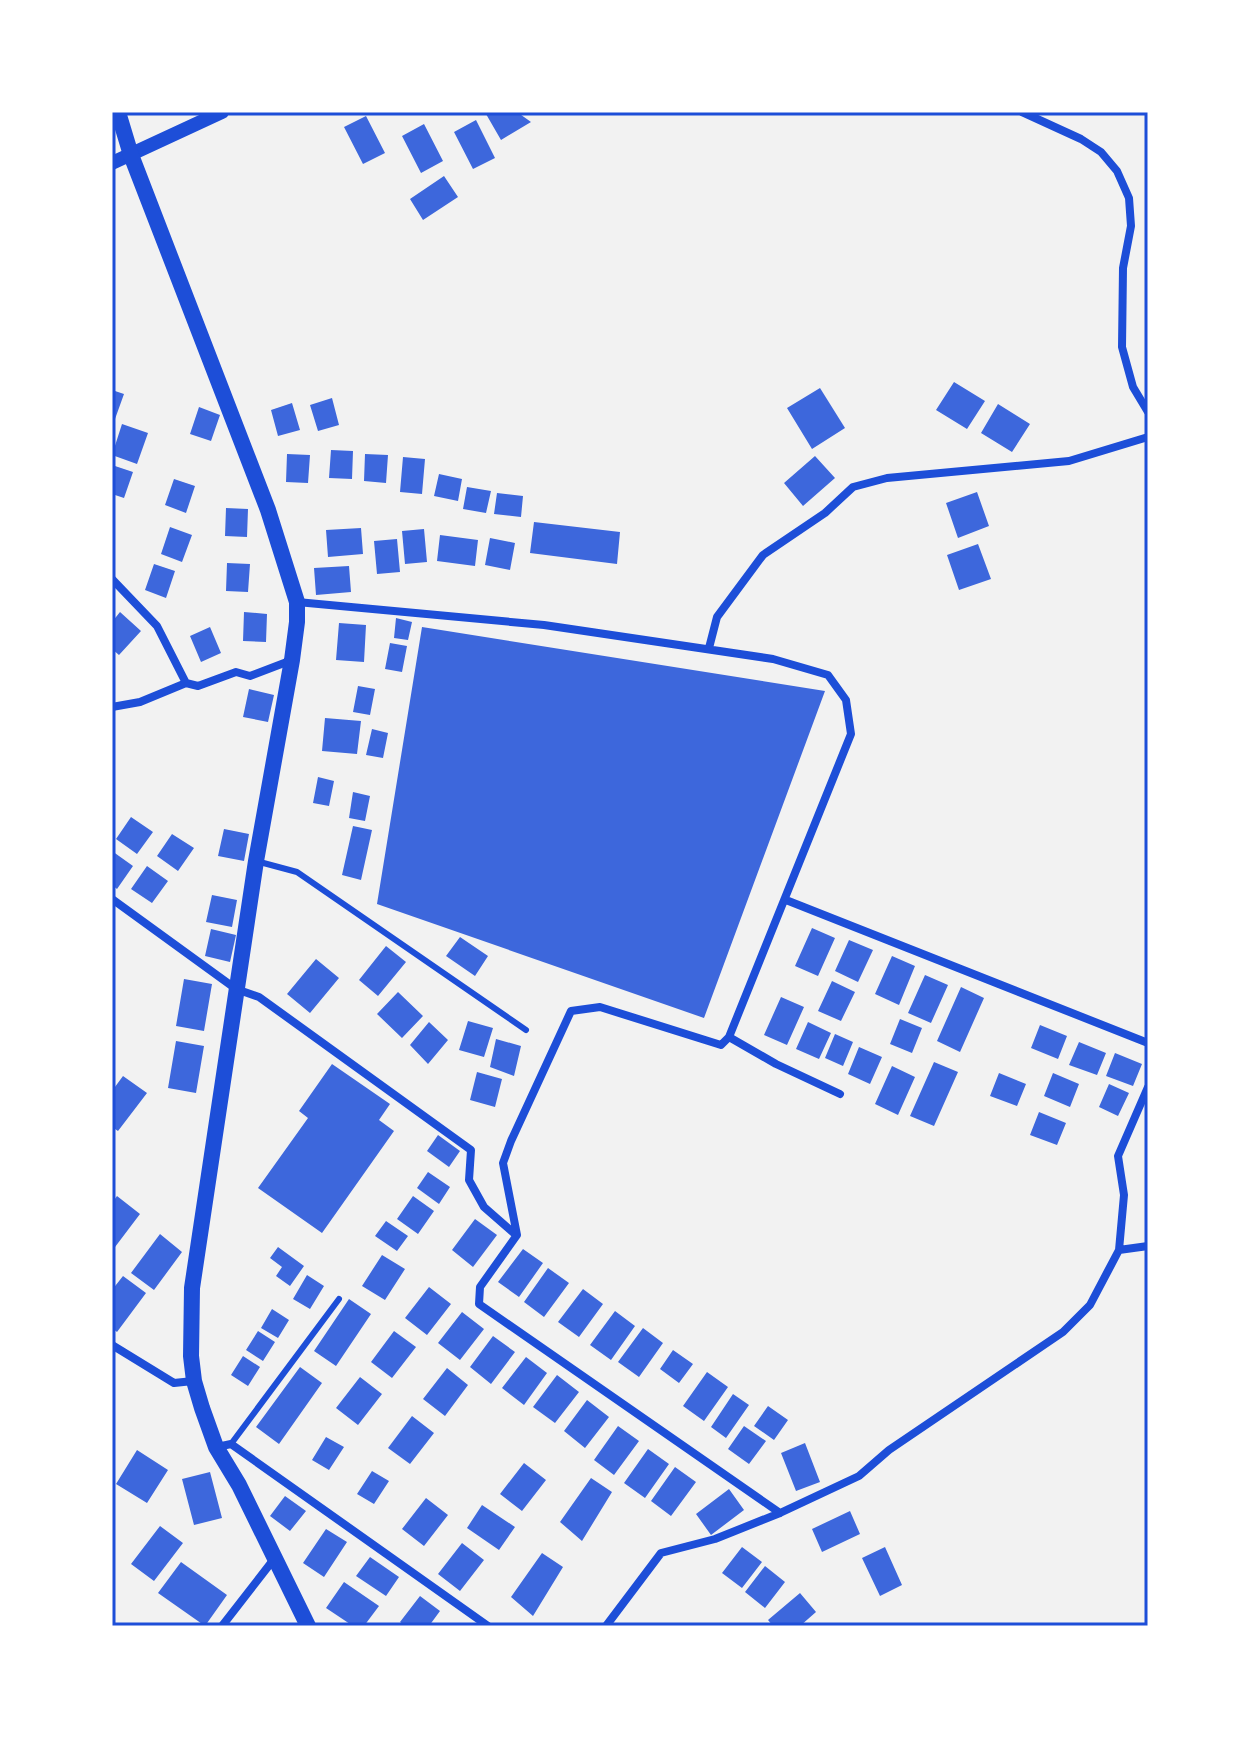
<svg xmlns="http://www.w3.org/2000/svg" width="1260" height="1738" font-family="'Fira Sans',sans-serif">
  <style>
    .building { fill: #3d67dc }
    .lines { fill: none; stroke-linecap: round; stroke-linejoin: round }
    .service { stroke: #1d4ed8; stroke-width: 6 }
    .minor { stroke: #1d4ed8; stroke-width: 8 }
    .tertiary { stroke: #1d4ed8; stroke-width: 14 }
    .secondary { stroke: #1d4ed8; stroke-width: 16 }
    .neatline { fill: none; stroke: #1d4ed8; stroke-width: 3 }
  </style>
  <rect width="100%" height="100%" fill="#f2f2f2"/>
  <path class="building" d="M 487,112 L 517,112 L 531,122 L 501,140 L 486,114 Z
    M 366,116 L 385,153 L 363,164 L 344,127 Z
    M 476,120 L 495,158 L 473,169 L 454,132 Z
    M 424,124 L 443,161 L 421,173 L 402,136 Z
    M 444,176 L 458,197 L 423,220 L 410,199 Z
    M 954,382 L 985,401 L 967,429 L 936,410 Z
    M 820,388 L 845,428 L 812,449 L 787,408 Z
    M 112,390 L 124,394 L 115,419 L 112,418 Z
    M 332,398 L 339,425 L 318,431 L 310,405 Z
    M 292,403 L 300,430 L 278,436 L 271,410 Z
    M 998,404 L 1030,424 L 1012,452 L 981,433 Z
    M 199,407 L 220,415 L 211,441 L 190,434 Z
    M 122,424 L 148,433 L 137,464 L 112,455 Z
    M 331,450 L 353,451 L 352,479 L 329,478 Z
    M 287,454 L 310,455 L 308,483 L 286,482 Z
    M 365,454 L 388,455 L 386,483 L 364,481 Z
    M 815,456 L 835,478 L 803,506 L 784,483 Z
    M 403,457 L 425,459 L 422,494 L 400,492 Z
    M 112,465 L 133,472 L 124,498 L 112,494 Z
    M 439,474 L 462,479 L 458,501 L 434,496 Z
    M 174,479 L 195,486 L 186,513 L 165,505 Z
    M 467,487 L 491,491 L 486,513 L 463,509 Z
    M 977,492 L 989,526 L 958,538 L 946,503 Z
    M 497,493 L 523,496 L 521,517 L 494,514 Z
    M 226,508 L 248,509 L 247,537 L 225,536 Z
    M 534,522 L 620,532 L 617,564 L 530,553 Z
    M 170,527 L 192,535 L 182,562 L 161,554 Z
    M 361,528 L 363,554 L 328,557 L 326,530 Z
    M 424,529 L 427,562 L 405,564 L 402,531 Z
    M 440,535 L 478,540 L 475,566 L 437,561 Z
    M 490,538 L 515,543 L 510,570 L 485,565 Z
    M 397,539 L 400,572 L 377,574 L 374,541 Z
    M 978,544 L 991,579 L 959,590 L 947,555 Z
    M 227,563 L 250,564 L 248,592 L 226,591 Z
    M 154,564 L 175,571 L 166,598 L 145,590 Z
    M 349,566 L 351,592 L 316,595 L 314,568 Z
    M 120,612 L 141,631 L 119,655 L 112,649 L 112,622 Z
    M 244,612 L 267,614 L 266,642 L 243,641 Z
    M 396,618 L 412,622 L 408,640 L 394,638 Z
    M 339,623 L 366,625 L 364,662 L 336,660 Z
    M 210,627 L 221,653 L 201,662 L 190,636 Z
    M 422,627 L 825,691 L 704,1018 L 377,904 Z
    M 390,643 L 407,646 L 402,672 L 385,669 Z
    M 358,686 L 375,689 L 370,715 L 353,712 Z
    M 249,689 L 274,695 L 268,722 L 243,717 Z
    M 325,718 L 361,721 L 357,754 L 322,751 Z
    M 372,729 L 388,733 L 383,758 L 366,755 Z
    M 318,777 L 334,781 L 329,806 L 313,803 Z
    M 353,792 L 370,796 L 365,821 L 349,818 Z
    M 131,817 L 153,832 L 137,854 L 116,839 Z
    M 353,826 L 372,830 L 361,880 L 342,875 Z
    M 224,829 L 249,834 L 244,861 L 218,856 Z
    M 172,834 L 194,848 L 178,871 L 157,856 Z
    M 112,851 L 133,866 L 117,889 L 112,885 Z
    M 147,866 L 168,881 L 152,903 L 131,889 Z
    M 212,895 L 237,900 L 232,927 L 206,922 Z
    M 812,928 L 835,938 L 818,976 L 795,966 Z
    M 211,929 L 236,935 L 230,962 L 205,956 Z
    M 460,937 L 488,956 L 475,976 L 446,956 Z
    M 849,940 L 873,950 L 858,982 L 835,971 Z
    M 386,946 L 406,962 L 378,996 L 359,980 Z
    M 892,956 L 915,966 L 899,1005 L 875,994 Z
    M 316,959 L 339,978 L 310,1013 L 287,994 Z
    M 925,975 L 948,985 L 931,1023 L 908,1013 Z
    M 184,979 L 212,984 L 204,1031 L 176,1026 Z
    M 832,981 L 855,992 L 841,1021 L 818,1011 Z
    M 961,987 L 984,998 L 960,1052 L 937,1041 Z
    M 398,992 L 423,1016 L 402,1038 L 377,1014 Z
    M 781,997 L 804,1007 L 787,1045 L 764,1035 Z
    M 900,1019 L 922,1028 L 912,1053 L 890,1044 Z
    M 468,1021 L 493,1028 L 484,1057 L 459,1050 Z
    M 429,1022 L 448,1040 L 428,1064 L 410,1045 Z
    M 808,1022 L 831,1033 L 819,1059 L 796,1049 Z
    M 1040,1025 L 1067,1036 L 1058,1059 L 1031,1048 Z
    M 835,1034 L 853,1042 L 843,1066 L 825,1058 Z
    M 496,1039 L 521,1046 L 514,1076 L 490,1067 Z
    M 176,1041 L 204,1046 L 196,1093 L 168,1088 Z
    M 1079,1042 L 1106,1053 L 1097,1075 L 1069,1065 Z
    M 859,1047 L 882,1057 L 870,1084 L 848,1074 Z
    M 1115,1053 L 1142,1064 L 1133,1086 L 1106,1076 Z
    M 934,1062 L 958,1072 L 934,1126 L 910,1116 Z
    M 332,1064 L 390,1104 L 379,1120 L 394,1131 L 322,1233 L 258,1188 L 308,1118 L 299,1111 Z
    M 892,1066 L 915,1077 L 898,1115 L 875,1104 Z
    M 477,1072 L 502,1079 L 495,1107 L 470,1100 Z
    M 999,1073 L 1026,1084 L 1017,1106 L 990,1096 Z
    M 1053,1073 L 1079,1084 L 1070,1107 L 1044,1096 Z
    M 123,1076 L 147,1093 L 118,1131 L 112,1127 L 112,1091 Z
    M 1109,1084 L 1129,1093 L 1118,1116 L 1099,1107 Z
    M 1039,1112 L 1066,1123 L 1057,1145 L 1030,1135 Z
    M 438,1135 L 460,1151 L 449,1167 L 427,1151 Z
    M 428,1172 L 450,1187 L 439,1204 L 417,1188 Z
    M 117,1196 L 140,1214 L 112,1251 L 112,1203 Z
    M 413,1196 L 434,1211 L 418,1234 L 397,1219 Z
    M 475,1219 L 497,1235 L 473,1267 L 452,1250 Z
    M 386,1221 L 408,1236 L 397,1251 L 375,1236 Z
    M 160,1234 L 182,1252 L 154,1290 L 131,1273 Z
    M 278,1247 L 304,1266 L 290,1286 L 276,1276 L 282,1267 L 270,1258 Z
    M 523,1249 L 543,1263 L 519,1297 L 498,1282 Z
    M 382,1255 L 405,1269 L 385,1300 L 362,1286 Z
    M 548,1268 L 569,1283 L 544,1317 L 524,1302 Z
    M 307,1275 L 324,1286 L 310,1309 L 293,1299 Z
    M 123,1276 L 146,1293 L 117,1332 L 112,1328 L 112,1290 Z
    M 429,1287 L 451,1304 L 427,1335 L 405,1318 Z
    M 583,1289 L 603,1304 L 579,1337 L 558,1322 Z
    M 349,1299 L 371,1314 L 336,1366 L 314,1351 Z
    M 272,1309 L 289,1320 L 278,1338 L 261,1328 Z
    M 615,1311 L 635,1326 L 611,1360 L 590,1345 Z
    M 462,1312 L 484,1329 L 460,1360 L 438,1343 Z
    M 643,1328 L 663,1343 L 639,1377 L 618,1362 Z
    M 258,1331 L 275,1342 L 263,1361 L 246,1350 Z
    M 394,1331 L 416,1347 L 392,1378 L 371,1362 Z
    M 493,1336 L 515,1352 L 491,1384 L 470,1367 Z
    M 673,1350 L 693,1364 L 679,1383 L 660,1369 Z
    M 243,1356 L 260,1367 L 248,1386 L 231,1375 Z
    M 526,1357 L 547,1373 L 524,1405 L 502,1388 Z
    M 300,1367 L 322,1383 L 279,1444 L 256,1427 Z
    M 447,1368 L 468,1385 L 445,1416 L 423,1399 Z
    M 707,1372 L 728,1387 L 704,1421 L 683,1406 Z
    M 557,1375 L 579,1392 L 555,1423 L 533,1407 Z
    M 360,1377 L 382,1394 L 358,1425 L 336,1408 Z
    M 733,1394 L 749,1405 L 726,1438 L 711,1427 Z
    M 587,1400 L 609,1417 L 585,1448 L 564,1431 Z
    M 768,1406 L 788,1420 L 774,1440 L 754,1426 Z
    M 412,1416 L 434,1433 L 410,1464 L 388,1448 Z
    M 618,1426 L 639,1441 L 614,1475 L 594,1460 Z
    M 744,1426 L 766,1441 L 749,1464 L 728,1449 Z
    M 326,1437 L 344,1447 L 329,1470 L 312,1460 Z
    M 805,1443 L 820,1482 L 796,1491 L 781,1453 Z
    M 648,1449 L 669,1464 L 645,1498 L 624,1483 Z
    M 137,1450 L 168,1470 L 147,1503 L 116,1484 Z
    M 524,1463 L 546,1480 L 522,1511 L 500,1494 Z
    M 675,1467 L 696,1482 L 671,1516 L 651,1501 Z
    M 372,1471 L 389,1481 L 374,1504 L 357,1494 Z
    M 210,1472 L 222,1518 L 194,1525 L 182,1479 Z
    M 591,1478 L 612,1492 L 582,1541 L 560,1522 Z
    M 729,1489 L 744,1510 L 711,1535 L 696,1514 Z
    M 285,1496 L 306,1511 L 290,1531 L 270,1516 Z
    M 426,1498 L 448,1515 L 424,1546 L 402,1529 Z
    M 482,1505 L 515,1527 L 499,1550 L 467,1528 Z
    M 850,1511 L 860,1534 L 822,1552 L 812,1529 Z
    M 160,1526 L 183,1543 L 154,1581 L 131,1564 Z
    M 326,1529 L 347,1542 L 324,1577 L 303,1563 Z
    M 462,1543 L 484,1560 L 460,1591 L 438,1574 Z
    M 742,1547 L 762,1562 L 742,1588 L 722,1573 Z
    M 885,1547 L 902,1585 L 880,1596 L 862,1558 Z
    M 542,1553 L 563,1567 L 533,1616 L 511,1597 Z
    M 370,1557 L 399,1577 L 386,1596 L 356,1576 Z
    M 181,1562 L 227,1595 L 205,1626 L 158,1593 Z
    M 765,1566 L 785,1582 L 765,1608 L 745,1592 Z
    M 344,1582 L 379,1606 L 364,1626 L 353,1626 L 326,1608 Z
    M 800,1593 L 816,1612 L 800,1626 L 773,1626 L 768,1620 Z
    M 420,1596 L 440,1611 L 429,1626 L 405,1626 L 400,1622 Z"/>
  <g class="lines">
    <path class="service" d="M 256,861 L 297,872 L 526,1030
      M 231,1444 L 339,1299"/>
    <path class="minor" d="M 1022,112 L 1081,139 L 1101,152 L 1117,171 L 1129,198 L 1131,226 L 1123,268 L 1122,347 L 1133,387 L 1148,412
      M 112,579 L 157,626 L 186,683 L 198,686 L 236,672 L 250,676 L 292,660
      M 297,602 L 544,625 L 773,659 L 828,675 L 846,700 L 851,734 L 729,1037 L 721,1045 L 600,1007 L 571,1011 L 511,1141 L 503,1163 L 517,1235 L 480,1287 L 479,1304 L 780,1513
      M 709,648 L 717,617 L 763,555 L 825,513 L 853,487 L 887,478 L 1069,461 L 1148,437
      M 112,707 L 140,702 L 186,683
      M 112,899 L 236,989 L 259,997 L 471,1150 L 469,1180 L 484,1207 L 516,1235
      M 786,900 L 1148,1043
      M 729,1037 L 776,1064 L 840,1094
      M 1119,1250 L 1148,1246
      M 112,1345 L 174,1383 L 193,1381
      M 217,1447 L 231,1444 L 488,1626
      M 222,1626 L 274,1559
      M 606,1626 L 661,1553 L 715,1539 L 780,1513 L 859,1476 L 889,1450 L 1063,1332 L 1090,1305 L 1119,1250 L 1124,1195 L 1118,1156 L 1148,1087"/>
    <path class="tertiary" d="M 112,163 L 222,112"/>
    <path class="secondary" d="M 118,112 L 131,155 L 268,510 L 297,602 L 297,622 L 292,660 L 256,861 L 192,1288 L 191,1356 L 194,1381 L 202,1408 L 216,1447 L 239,1485 L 308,1626"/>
  </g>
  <rect width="1260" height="1738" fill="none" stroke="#ffffff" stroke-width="228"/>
  <rect x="114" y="114" width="1032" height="1510" class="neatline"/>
</svg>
